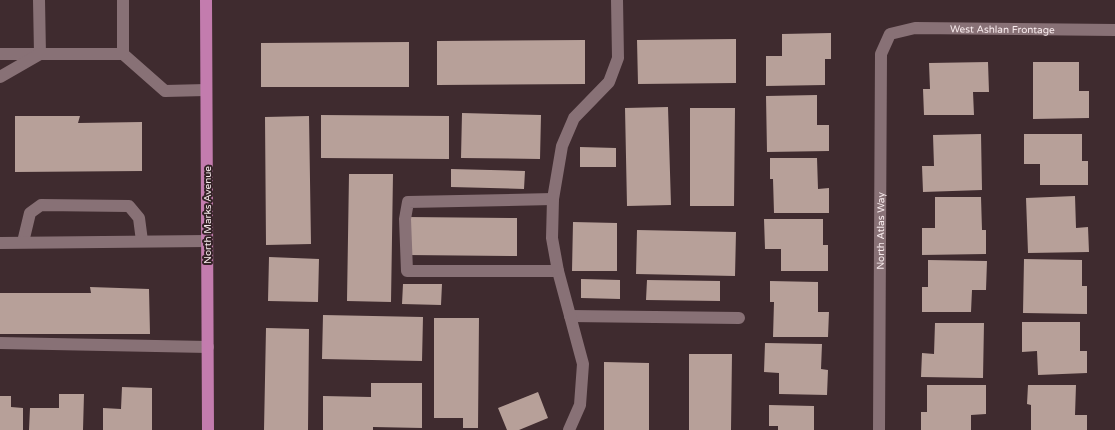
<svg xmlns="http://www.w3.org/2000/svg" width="1115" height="430" font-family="'Varela Round',sans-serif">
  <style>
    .building { fill: #b7a099 }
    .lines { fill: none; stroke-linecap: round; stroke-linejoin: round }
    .minor { stroke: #887176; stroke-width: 12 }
    .major { stroke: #c37cae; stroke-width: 12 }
    .labels { text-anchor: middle; stroke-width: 4; stroke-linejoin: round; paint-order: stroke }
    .street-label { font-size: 10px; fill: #f7eaec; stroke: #342226 }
  </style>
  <rect width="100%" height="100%" fill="#3f2b2f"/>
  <path class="building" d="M 831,33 L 831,59 L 825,59 L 825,85 L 766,86 L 766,56 L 782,56 L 782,34 Z
    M 736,39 L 736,83 L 638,84 L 637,40 Z
    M 585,40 L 585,84 L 437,85 L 437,41 Z
    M 409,42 L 409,87 L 261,87 L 261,43 Z
    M 988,62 L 989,92 L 973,92 L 974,115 L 924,115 L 923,89 L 930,89 L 929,63 Z
    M 1033,62 L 1079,62 L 1079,91 L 1089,91 L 1089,118 L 1033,119 Z
    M 817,95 L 817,125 L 829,125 L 829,151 L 767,152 L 766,96 Z
    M 668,107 L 671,205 L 627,206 L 625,108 Z
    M 690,108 L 735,108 L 734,206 L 690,206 Z
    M 462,113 L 541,115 L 540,159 L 461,158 Z
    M 321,115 L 449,116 L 449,159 L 321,158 Z
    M 15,116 L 80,116 L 78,123 L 142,122 L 142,171 L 15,172 Z
    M 309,116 L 311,244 L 266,245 L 265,117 Z
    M 981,134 L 982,190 L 923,192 L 922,166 L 934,166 L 933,135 Z
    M 1024,134 L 1082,134 L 1082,161 L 1088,161 L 1088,185 L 1040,185 L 1040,164 L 1024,164 Z
    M 580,147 L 616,148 L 616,167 L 580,167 Z
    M 770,158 L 817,158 L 818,189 L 829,188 L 829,213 L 774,213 L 773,179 L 770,179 Z
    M 451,169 L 525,171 L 524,189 L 451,187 Z
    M 349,174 L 393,174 L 391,302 L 347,301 Z
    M 1075,196 L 1076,228 L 1088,227 L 1089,252 L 1028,253 L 1026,198 Z
    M 935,197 L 981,197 L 982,230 L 986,230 L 986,254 L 922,255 L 922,228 L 935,228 Z
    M 408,217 L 517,218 L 517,256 L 407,255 Z
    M 764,219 L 823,219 L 823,245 L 828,245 L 828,271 L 781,271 L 781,249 L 765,249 Z
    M 573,222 L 617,223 L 617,271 L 572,271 Z
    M 637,230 L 736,232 L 735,276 L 636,274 Z
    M 269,257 L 319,259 L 318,302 L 268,301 Z
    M 1024,259 L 1082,260 L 1082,286 L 1087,286 L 1087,314 L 1023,313 Z
    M 928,260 L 987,261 L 986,290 L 972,290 L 971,312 L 922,312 L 922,287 L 928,287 Z
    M 581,279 L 620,280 L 620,299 L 581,298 Z
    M 647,280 L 720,281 L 720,301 L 646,300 Z
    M 770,281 L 818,282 L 818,312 L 829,312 L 828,337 L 773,337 L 774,302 L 770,302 Z
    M 403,284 L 442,284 L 441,305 L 402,304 Z
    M 90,287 L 149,289 L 150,334 L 0,334 L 0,293 L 91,293 Z
    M 323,315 L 423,317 L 422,361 L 322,359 Z
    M 434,318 L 479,318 L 478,428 L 463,428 L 463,418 L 434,418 Z
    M 1022,322 L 1080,322 L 1080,351 L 1087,351 L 1087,373 L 1038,375 L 1037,351 L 1022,352 Z
    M 935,323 L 984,323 L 983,378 L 921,377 L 922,353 L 934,354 Z
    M 266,328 L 309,329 L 308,430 L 264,430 Z
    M 765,343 L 822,344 L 821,369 L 828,370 L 827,395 L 779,394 L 779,373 L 764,372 Z
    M 689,354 L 732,354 L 731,430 L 689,430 Z
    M 604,362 L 649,363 L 649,430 L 604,430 Z
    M 371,383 L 422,383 L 422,428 L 373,427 L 373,430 L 323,430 L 323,396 L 371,397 Z
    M 927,385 L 986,385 L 986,414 L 971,415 L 971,430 L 921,430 L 921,412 L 927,412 Z
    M 1028,385 L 1076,385 L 1075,415 L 1087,415 L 1087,430 L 1031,430 L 1031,405 L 1027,404 Z
    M 122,387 L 152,388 L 152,430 L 103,430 L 103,408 L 121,409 Z
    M 538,392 L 548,418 L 519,430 L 507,430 L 498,408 Z
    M 59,394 L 84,394 L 83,430 L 29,430 L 30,408 L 59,408 Z
    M 0,396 L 11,396 L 11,407 L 23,408 L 23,430 L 0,430 Z
    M 769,405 L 814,406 L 814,430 L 778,430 L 778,426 L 769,426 Z"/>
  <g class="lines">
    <g class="minor">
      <path d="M 0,54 L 40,54 L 39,0"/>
      <path d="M 123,54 L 165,91 L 206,90"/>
      <path d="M 0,77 L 40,54 L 123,54 L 123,0"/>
      <path d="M 553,199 L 408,202 L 405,219 L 407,271 L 558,271"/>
      <path d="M 23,242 L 30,213 L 41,205 L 129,206 L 139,218 L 142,241"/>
      <path d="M 0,243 L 207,241"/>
      <path d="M 570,316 L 739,318"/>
      <path d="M 0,343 L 208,347"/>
      <path d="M 569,430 L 580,405 L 583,364 L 558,271 L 552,238 L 553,199 L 562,146 L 574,118 L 609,82 L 618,58 L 617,0"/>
      <path id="s1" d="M 879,430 L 881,54 L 890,34 L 915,28 L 1115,30"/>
    </g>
    <path class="major" d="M 206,0 L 208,430"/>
  </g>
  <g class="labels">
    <g class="street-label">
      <text dy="4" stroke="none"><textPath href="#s1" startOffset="511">West Ashlan Frontage</textPath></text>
      <text transform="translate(207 215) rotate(-90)" y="4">North Marks Avenue</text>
      <text dy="4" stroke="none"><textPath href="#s1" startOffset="199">North Atlas Way</textPath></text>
    </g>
  </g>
</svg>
